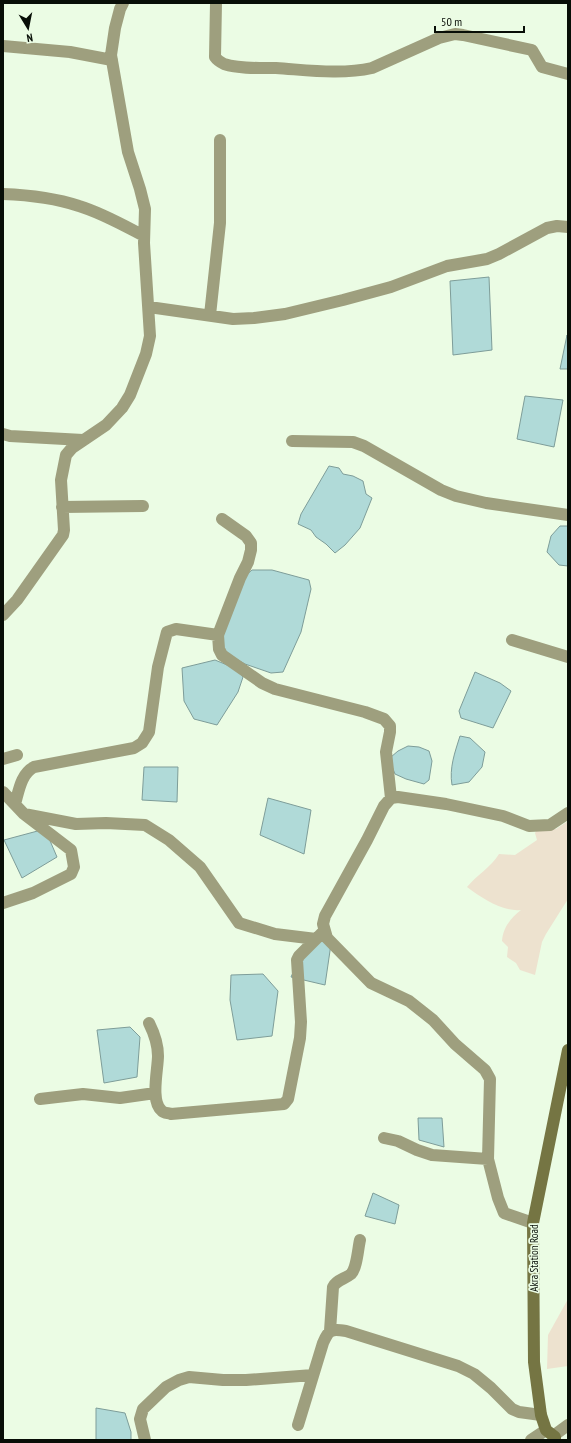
<svg xmlns="http://www.w3.org/2000/svg" width="571" height="1443" font-family="'PT Sans Narrow',sans-serif">
  <style>
    .green { fill: #ede2cf }
    .water { fill: #b0dad8; stroke: #7e9d99 }
    .lines { fill: none; stroke-linecap: round; stroke-linejoin: round }
    .street { stroke: #9e9f7e; stroke-width: 12 }
    .secondary { stroke: #757543; stroke-width: 12 }
    .labels { text-anchor: middle; stroke-width: 3.5; stroke-linejoin: round; paint-order: stroke }
    .street-label { font-size: 11px; fill: #080e07; stroke: #ebfce4 }
  </style>
  <rect width="100%" height="100%" fill="#ebfce4"/>
  <path class="green" d="M 568,821 L 568,899 L 546,934 L 542,942 L 535,975 L 520,970 L 516,963 L 507,957 L 508,947 L 502,941 C 503,927 511,918 521,910 C 502,912 482,898 467,887 C 477,875 491,867 499,854 L 515,855 L 537,840 L 535,833 L 538,828 L 556,829 Z
    M 568,1299 L 568,1366 L 547,1369 L 548,1335 Z"/>
  <path class="water" d="M 489,277 L 492,350 L 453,355 L 450,281 Z
    M 567,335 L 568,369 L 560,369 Z
    M 525,396 L 563,400 L 554,447 L 517,439 Z
    M 329,466 L 339,468 L 343,474 L 353,476 L 363,481 L 366,494 L 372,498 L 360,528 L 345,545 L 335,553 L 326,544 L 316,537 L 311,530 L 298,524 L 301,514 Z
    M 560,526 L 568,526 L 568,566 L 559,565 L 547,552 L 551,536 Z
    M 252,570 L 272,570 L 309,580 L 311,589 L 301,632 L 283,672 L 271,673 L 245,664 L 222,651 L 221,632 L 243,578 Z
    M 215,660 L 237,669 L 243,677 L 238,692 L 217,725 L 194,719 L 184,701 L 182,668 Z
    M 475,672 L 500,683 L 511,691 L 493,728 L 461,718 L 459,711 Z
    M 460,736 L 470,738 L 485,752 L 482,767 L 469,782 L 452,785 C 449,768 455,752 460,736 Z
    M 408,746 L 419,747 L 429,751 L 432,761 L 429,780 L 424,784 L 406,779 L 395,774 L 391,764 L 391,757 L 398,751 Z
    M 144,767 L 178,767 L 177,802 L 142,800 Z
    M 268,798 L 311,810 L 304,854 L 260,835 Z
    M 45,829 L 57,857 L 22,878 L 4,840 Z
    M 309,937 L 331,944 L 325,985 L 291,977 Z
    M 263,974 L 278,991 L 272,1036 L 237,1040 L 230,1000 L 231,975 Z
    M 130,1027 L 140,1037 L 137,1077 L 104,1083 L 97,1030 Z
    M 418,1118 L 442,1118 L 444,1147 L 419,1140 Z
    M 373,1193 L 399,1205 L 395,1224 L 365,1216 Z
    M 96,1408 L 125,1413 L 131,1432 L 131,1440 L 96,1440 Z"/>
  <g class="lines">
    <path class="street" d="M 216,3 L 215,57 C 217,60 220,62 224,64 C 240,69 260,68 276,68 C 307,70 341,75 372,68 L 439,38 L 455,34 L 463,35 L 532,50 L 542,67 L 568,74
      M 3,46 L 70,52 L 112,60
      M 3,194 C 29,195 55,198 79,206 C 102,213 123,225 144,236
      M 149,307 L 233,319 L 254,318 L 285,314 L 343,300 L 391,287 L 447,266 L 487,259 L 499,254 L 547,228 L 557,226 L 568,227
      M 210,315 L 220,223 L 220,140
      M 3,434 L 10,436 L 83,440
      M 292,441 L 353,442 L 364,446 L 441,490 L 456,496 L 486,503 L 568,515
      M 62,507 L 143,506
      M 222,519 L 246,536 L 251,543 L 251,550 L 248,562 L 240,578 L 218,635 L 219,649 L 222,655 L 262,683 L 275,689 L 365,712 L 384,719 L 390,726 L 390,732 L 386,752 L 391,798
      M 3,615 L 17,600 L 63,535 L 64,530 L 61,480 L 66,455 L 72,448 L 106,425 L 122,408 L 130,395 L 146,354 L 150,336 L 144,243 L 145,209 L 140,189 L 128,152 L 111,55 L 115,28 L 120,9 L 123,3
      M 512,640 L 568,657
      M 3,759 L 17,755
      M 3,792 L 24,814 L 71,850 L 74,867 L 71,874 L 33,893 L 3,903
      M 15,804 C 19,790 21,774 34,767 L 134,748 L 142,743 L 149,732 L 158,667 L 167,632 L 176,629 L 218,635
      M 24,814 L 76,824 L 106,823 L 145,825 L 169,840 L 200,867 L 239,923 L 275,934 L 316,939
      M 149,1023 C 154,1033 158,1044 158,1056 C 158,1069 150,1102 162,1111 C 164,1113 168,1113 171,1114 L 284,1104 L 288,1099 L 300,1038 L 301,1022 L 297,960 L 299,956 L 324,931
      M 40,1099 L 83,1094 L 120,1098 L 155,1093
      M 384,1138 L 398,1141 L 417,1150 L 432,1155 L 488,1159
      M 533,1223 L 504,1213 L 498,1198 L 488,1159 L 490,1079 L 485,1070 L 455,1044 L 433,1020 L 409,1001 L 371,983 L 327,938 L 323,924 L 325,916 L 367,840 L 384,806 L 391,798 L 398,797 L 446,804 L 503,816 L 529,826 L 550,825 L 568,813
      M 330,1331 L 333,1287 C 336,1280 345,1279 351,1274 C 357,1268 358,1248 360,1240
      M 298,1425 L 323,1343 C 329,1329 331,1329 346,1331 L 458,1366 L 474,1374 L 491,1388 L 512,1409 L 519,1412 L 541,1415
      M 553,1436 L 568,1425
      M 145,1440 L 140,1419 L 143,1409 L 166,1387 L 179,1380 L 189,1377 L 223,1380 L 246,1380 L 313,1375
      M 531,1440 L 546,1430"/>
    <path class="secondary" d="M 555,1440 L 555,1437 L 546,1430 L 541,1415 L 534,1362 L 533,1223 L 568,1050"/>
  </g>
  <g class="labels">
    <g class="street-label">
      <text transform="translate(534 1258) rotate(-90)" y="4">Akra Station Road</text>
    </g>
  </g>
  <rect width="571" height="1443" fill="none" stroke="#080e07" stroke-width="8"/>
  <g transform="translate(28 28) rotate(170)" stroke="#ebfce4" stroke-width="3" paint-order="stroke">
  <path d="M0-3L7 15L0 10L-7 15Z" fill="#080e07"/>
  <text y="-6" font-size="11" font-weight="bold" text-anchor="middle" fill="#080e07">N</text>
  </g>
  <path d="M435 26v6h89v-6" fill="none" stroke="#080e07" stroke-width="2"/>
  <text x="441" y="26" font-size="12" fill="#080e07" stroke="#ebfce4" stroke-width="3" paint-order="stroke">50 m</text>
</svg>
